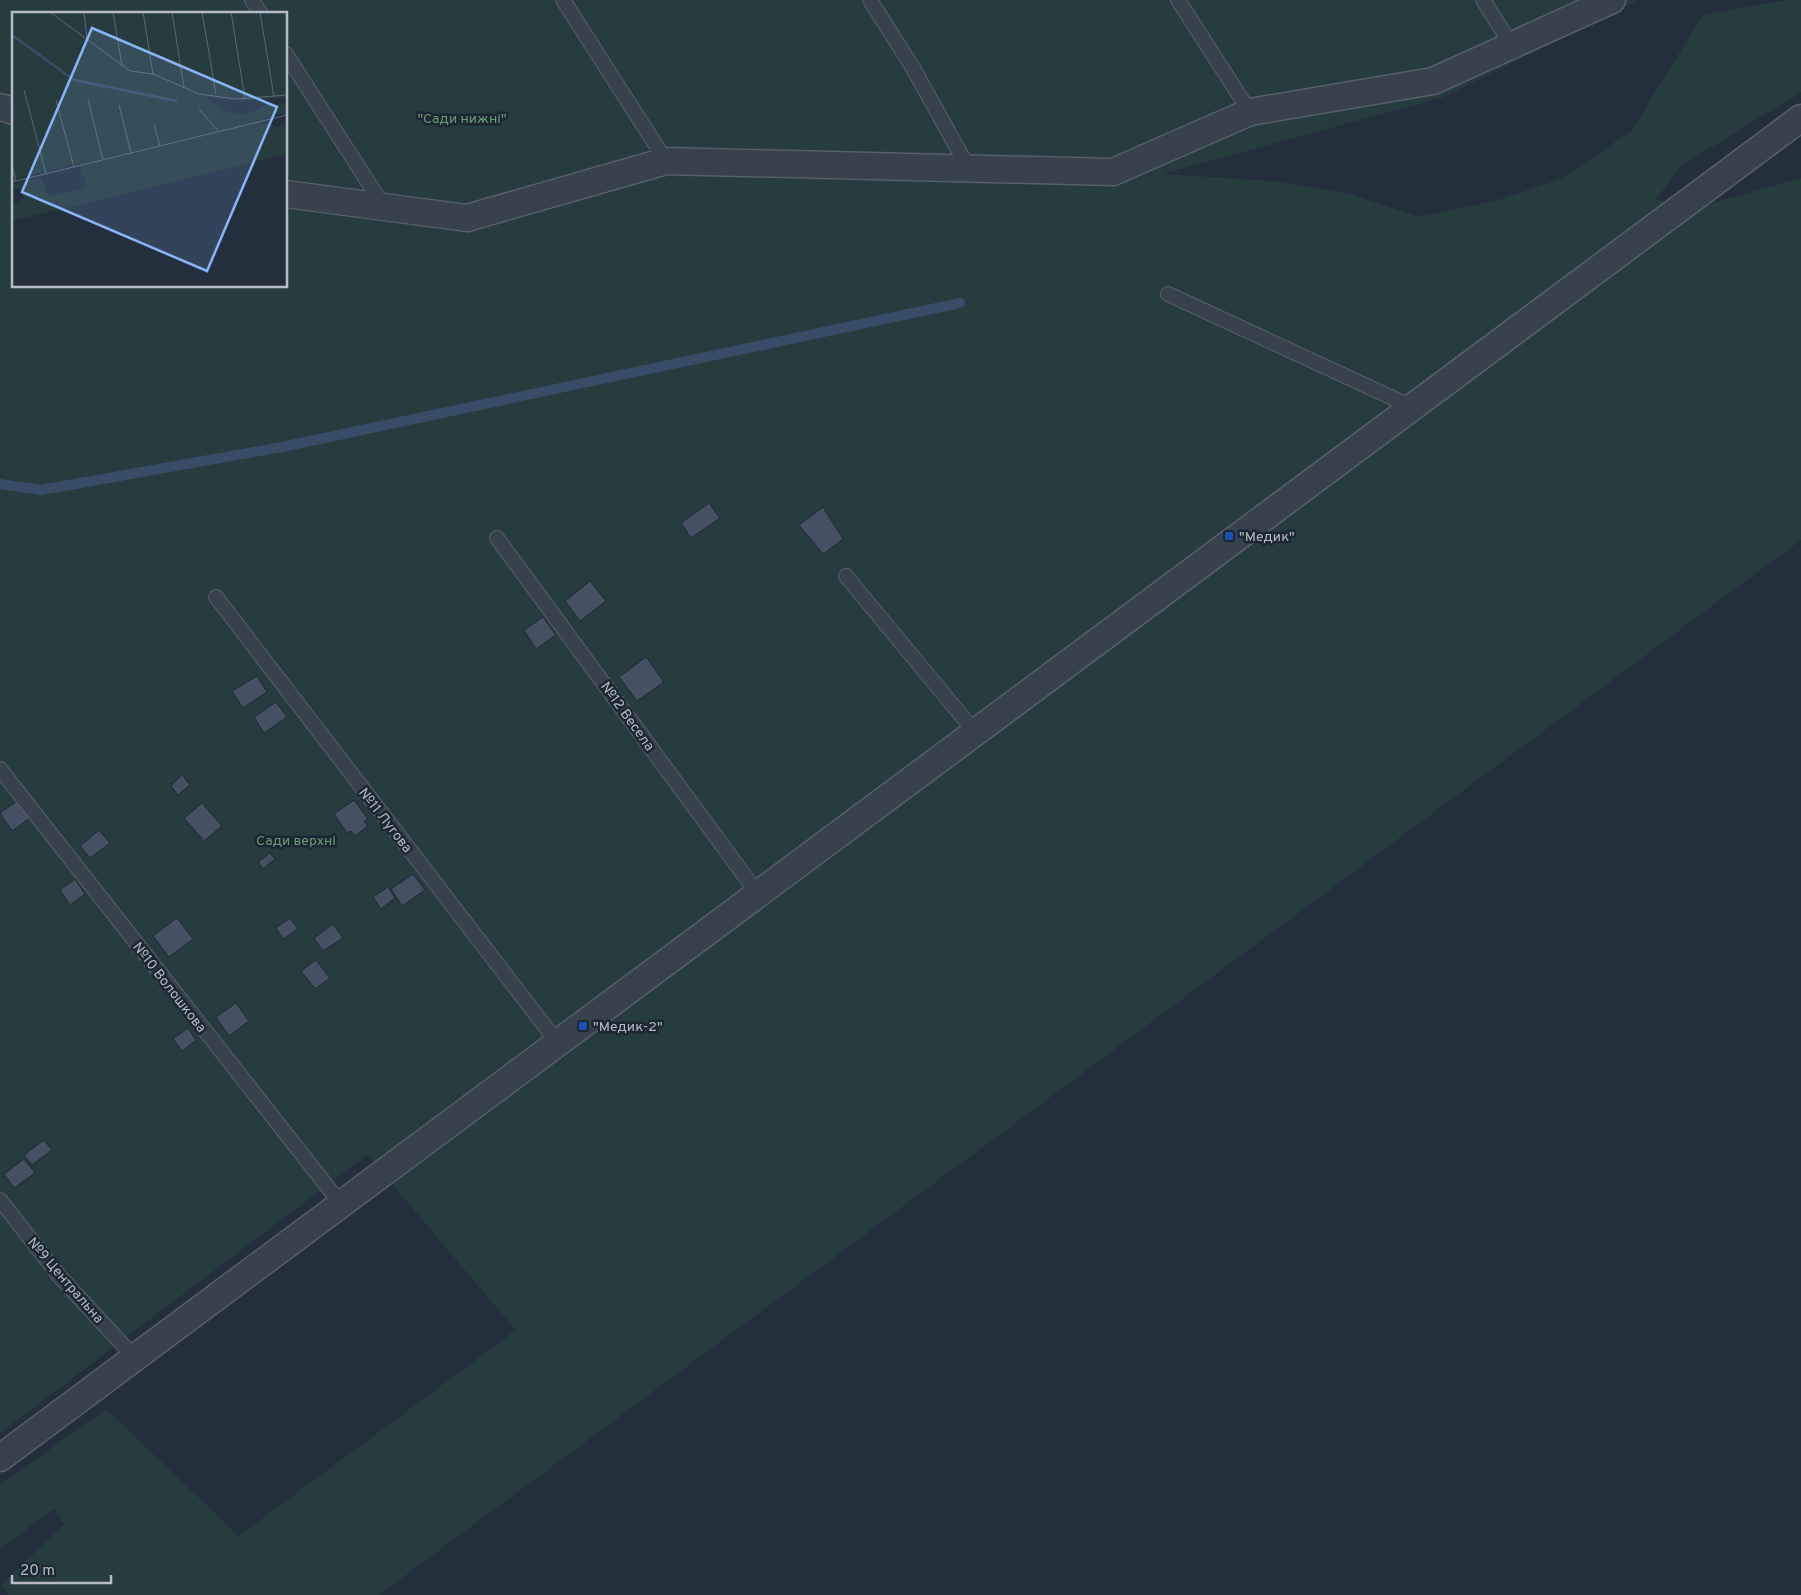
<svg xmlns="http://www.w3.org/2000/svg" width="1801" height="1595" font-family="Overpass,sans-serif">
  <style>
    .green { fill: #263c3f; fill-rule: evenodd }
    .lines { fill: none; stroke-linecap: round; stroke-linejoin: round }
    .stream { stroke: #394c67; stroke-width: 10 }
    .building { fill: #455162; stroke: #1f2835 }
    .lane-casing { stroke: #565f6c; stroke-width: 16 }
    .street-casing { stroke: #565f6c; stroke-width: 29 }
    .lane { stroke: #38414e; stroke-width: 14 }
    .street { stroke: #38414e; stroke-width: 26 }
    .transit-dot { fill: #1a4fb4; stroke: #1d2633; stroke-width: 2 }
    .labels { text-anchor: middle; stroke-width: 5; stroke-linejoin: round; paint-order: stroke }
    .park-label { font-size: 14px; fill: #6b9a76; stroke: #1d2633 }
    .poi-label { font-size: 14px; fill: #b4bcc9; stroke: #1d2633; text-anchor: start }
    .street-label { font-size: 14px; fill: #b4bcc9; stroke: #1d2633 }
    .inset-river { fill: none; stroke: #394c67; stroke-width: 2.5 }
    .inset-road { fill: none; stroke: #5e6776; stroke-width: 1 }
    .view { fill: #8ab4f8; fill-opacity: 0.15; stroke: #8ab4f8; stroke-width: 2.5 }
    .inset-edge { fill: none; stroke: #b4bcc9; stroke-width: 2.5 }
  </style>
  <rect width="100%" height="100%" fill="#242f3e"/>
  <path class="green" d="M 0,0 L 1638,0 L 1444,97 L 1162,174 L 1272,181 L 1349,194 L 1419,217 L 1498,200 L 1561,179 L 1631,131 L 1703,15 L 1787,0 L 1801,0 L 1801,92 L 1679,167 L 1656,200 L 1694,208 L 1801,178 L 1801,540 L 379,1595 L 8,1595 L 2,1584 L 64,1524 L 54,1509 L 0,1549 L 0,1485 L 106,1409 L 239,1536 L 516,1330 L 367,1155 L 0,1433 ZM 14,14 L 286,14 L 286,286 L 14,286 Z"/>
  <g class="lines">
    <path class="stream" d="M 0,484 L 41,490 L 282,447 L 960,303"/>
  </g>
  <path class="building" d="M 709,503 L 720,518 L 691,538 L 681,523 Z
    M 823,507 L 843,539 L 823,554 L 799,525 Z
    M 590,581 L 606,601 L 580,621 L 565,601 Z
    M 543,617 L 556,635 L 536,649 L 524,630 Z
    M 646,657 L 664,682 L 637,701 L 619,677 Z
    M 257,676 L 267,692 L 243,708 L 232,691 Z
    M 276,702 L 287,717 L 264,733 L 254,717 Z
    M 182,775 L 190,785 L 178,795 L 171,786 Z
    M 354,800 L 368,819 L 364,821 L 368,826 L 355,836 L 351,831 L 347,833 L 334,814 Z
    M 17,801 L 30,818 L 12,831 L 0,813 Z
    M 202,803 L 222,826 L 204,841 L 184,818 Z
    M 99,830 L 110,843 L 90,858 L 80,846 Z
    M 270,853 L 275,859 L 263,869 L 258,862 Z
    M 413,874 L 425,890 L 402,906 L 391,889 Z
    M 75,879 L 85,894 L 70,905 L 60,890 Z
    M 388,887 L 395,898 L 381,909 L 373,897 Z
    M 177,918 L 193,939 L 169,957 L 153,936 Z
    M 290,918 L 298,929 L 283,939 L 276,928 Z
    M 333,924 L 343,938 L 323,951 L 314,938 Z
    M 316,960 L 330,978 L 315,989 L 301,971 Z
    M 236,1003 L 249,1021 L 229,1036 L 216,1017 Z
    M 188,1028 L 196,1040 L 182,1051 L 173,1039 Z
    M 44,1140 L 52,1150 L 32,1165 L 24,1155 Z
    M 24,1159 L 35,1173 L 14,1188 L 4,1174 Z"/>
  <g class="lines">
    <g class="lane-casing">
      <path id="lane" d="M 252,0 L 261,14
        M 563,0 L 666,161
        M 870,0 L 913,68 L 969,169
        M 1178,0 L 1250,112
        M 1483,0 L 1512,46
        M 286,54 L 384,207
        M 1168,294 L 1412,407
        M 497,538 L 758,894
        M 846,576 L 975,732
        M 216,597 L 557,1042
        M 0,769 L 341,1204
        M 0,1200 L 61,1278 L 135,1358"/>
    </g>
    <g class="street-casing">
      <path id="street" d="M 0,107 L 14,111
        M 286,194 L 467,218 L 666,161 L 1113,172 L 1250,112 L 1433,81 L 1612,0
        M 0,1458 L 1801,118"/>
    </g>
    <use href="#lane" class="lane"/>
    <use href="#street" class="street"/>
  </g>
  <g class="transit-dot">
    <rect x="1224" y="531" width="10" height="10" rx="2.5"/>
    <rect x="578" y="1021" width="10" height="10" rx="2.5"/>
  </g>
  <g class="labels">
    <g class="park-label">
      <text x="462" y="123">"Сади нижні"</text>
      <text x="296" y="845">Сади верхні</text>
    </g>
    <g class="poi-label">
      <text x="1239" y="541">"Медик"</text>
      <text x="593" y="1031">"Медик-2"</text>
    </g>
    <g class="street-label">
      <text transform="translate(628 716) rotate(54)" y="5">№12 Весела</text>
      <text transform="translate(386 820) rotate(52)" y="5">№11 Лугова</text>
      <text transform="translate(170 987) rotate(52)" y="5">№10 Волошкова</text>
      <text transform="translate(66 1280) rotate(49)" y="5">№9 Центральна</text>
    </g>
  </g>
  <g transform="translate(12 12)">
    <rect width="275" height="275" fill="#242f3e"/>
    <path d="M 0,0 L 275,0 L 275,86 L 224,89 L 193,85 L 216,100 L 233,103 L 255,92 L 275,91 L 275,101 L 242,109 L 266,115 L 275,108 L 275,142 L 0,209 L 0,194 L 11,186 L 10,179 L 19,176 L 0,178 L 0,172 L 29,166 L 37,185 L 75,175 L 67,151 L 0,168 Z" fill="#263c3f"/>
    <path class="inset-river" d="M 0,23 L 62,68 L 165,89"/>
    <path class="inset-road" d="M 38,0 L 118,59 L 141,62 L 187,82 L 224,87 L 275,83M 72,0 L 75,27M 101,0 L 110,54M 131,0 L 141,62M 160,0 L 172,76M 190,0 L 204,82M 219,0 L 233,87M 248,0 L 262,85M 12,78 L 34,162M 76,87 L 91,148M 44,88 L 62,155M 107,93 L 119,141M 187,97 L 207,120M 142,112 L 148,134M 0,153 L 4,169M 0,170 L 275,103"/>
    <path class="view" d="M 80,16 L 265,95 L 195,259 L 10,180 Z"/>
    <rect width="275" height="275" class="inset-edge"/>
  </g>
  <path d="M12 1575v8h99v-8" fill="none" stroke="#b4bcc9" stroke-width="2.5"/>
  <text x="20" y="1575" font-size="15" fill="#b4bcc9" stroke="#1d2633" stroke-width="4" paint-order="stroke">20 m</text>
</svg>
